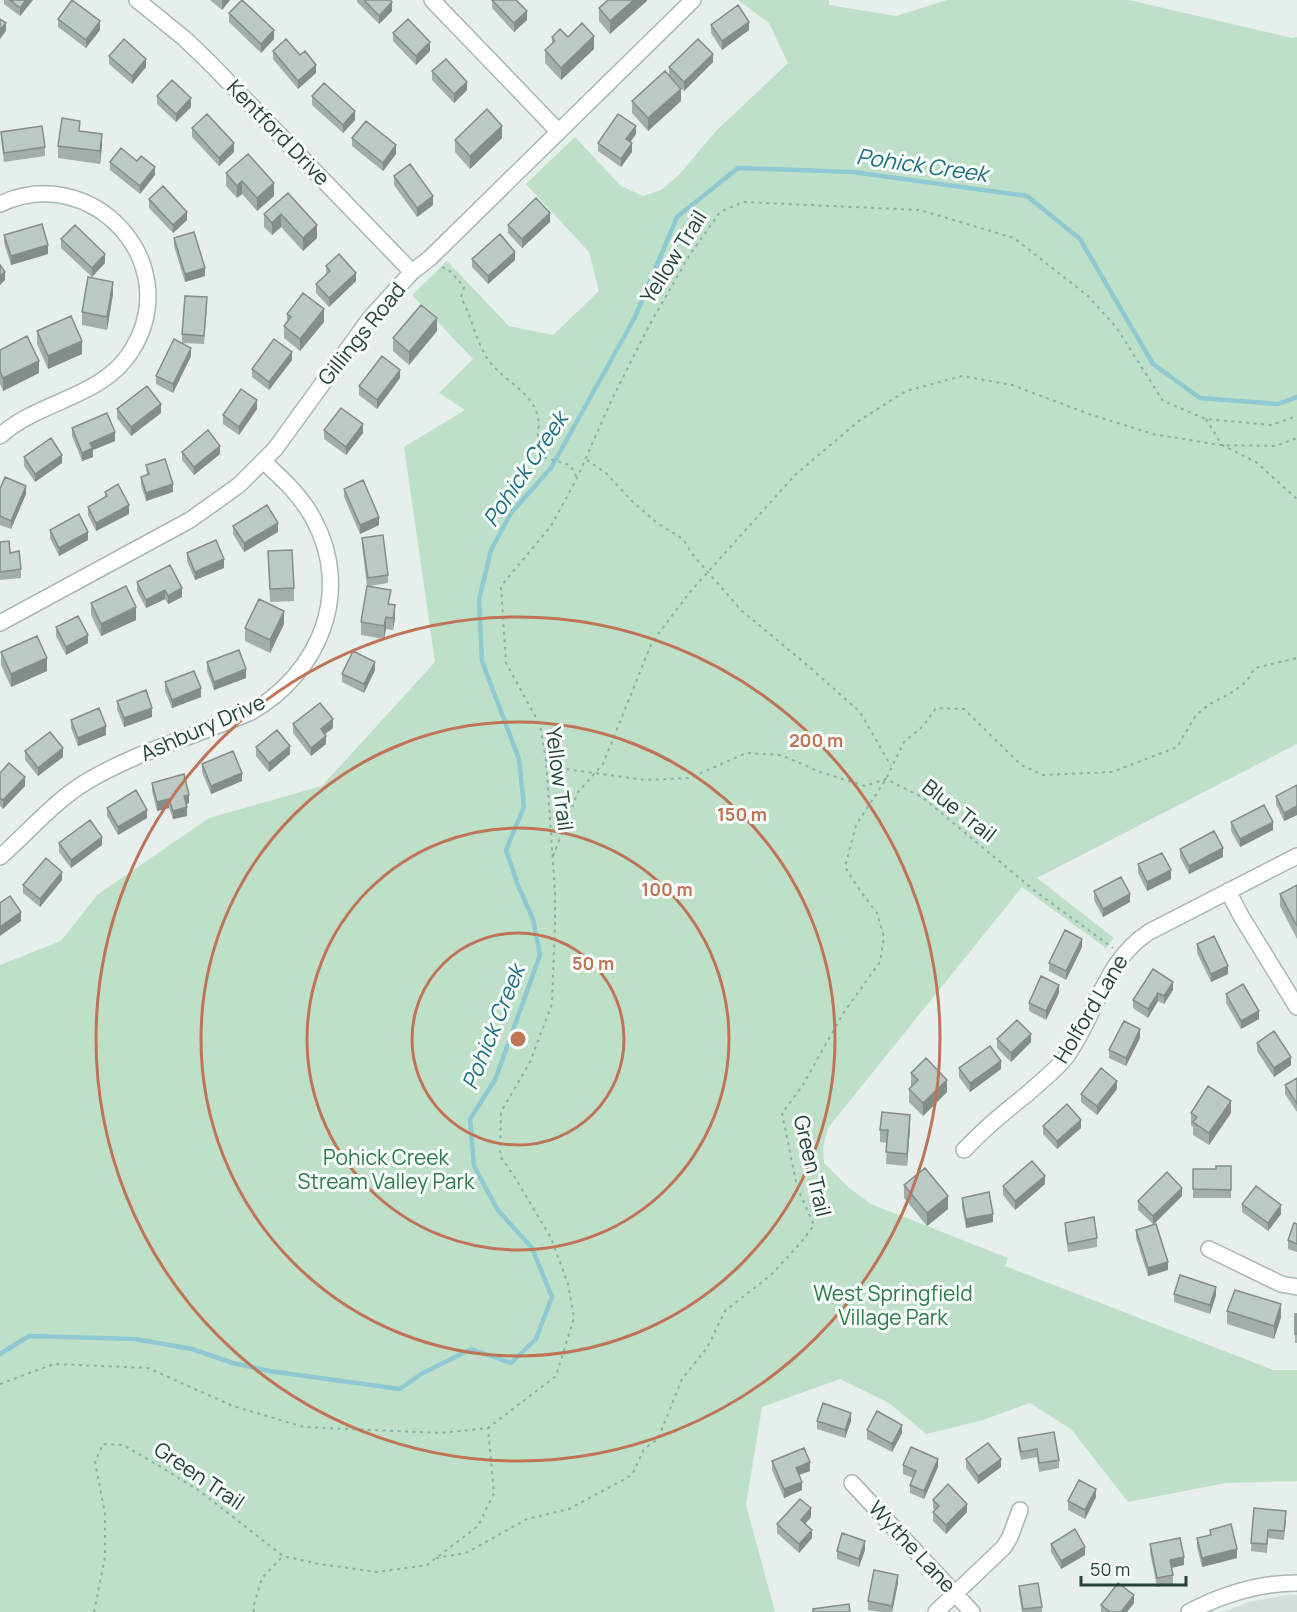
<svg xmlns="http://www.w3.org/2000/svg" width="1297" height="1612" font-family="Manrope,sans-serif">
  <style>
    .built { fill: #d4dfda }
    .green { fill: #bfe0c8 }
    .lines { fill: none; stroke-linecap: round; stroke-linejoin: round }
    .stream { stroke: #8ec9d4; stroke-width: 4.5 }
    .minor-casing { stroke: #a8b8b2; stroke-width: 18 }
    .path { stroke: #86b3a5; stroke-width: 2; stroke-dasharray: 3 4.5; stroke-linecap: butt }
    .minor { stroke: #fff; stroke-width: 15 }
    .wall { fill: #a1aea9 }
    .shaded-wall { fill: #838d89 }
    .building { fill: #bbcac4; stroke: #838d89; stroke-width: 1.5 }
    .ring { fill: none; stroke: #c07456; stroke-width: 3 }
    .labels { text-anchor: middle; stroke-width: 6; stroke-linejoin: round; paint-order: stroke }
    .street-label { font-size: 21px; fill: #24423a; stroke: #f7fbf9 }
    .park-label { font-size: 21px; fill: #2d7a4b; stroke: #f7fbf9 }
    .water-label { font-size: 22px; font-style: italic; fill: #1c6f80; stroke: #f7fbf9 }
    .centre { fill: #c07456; stroke: #f7fbf9; stroke-width: 3 }
    .ring-label { font-size: 18px; text-anchor: middle; font-weight: bold; fill: #c07456; stroke: #f7fbf9; stroke-width: 6; stroke-linejoin: round; paint-order: stroke }
  </style>
  <rect width="100%" height="100%" fill="#e6efeb"/>
  <path class="built" d="M 1287,1595 L 1297,1595 L 1297,1612 L 1223,1612 L 1249,1602 Z"/>
  <path class="green" d="M 738,0 L 829,0 L 829,5 L 896,16 L 947,0 L 1129,0 L 1292,38 L 1297,37 L 1297,744 L 1037,878 L 1114,938 L 1106,948 L 1022,887 L 828,1128 L 823,1147 L 824,1163 L 848,1187 L 871,1204 L 1008,1258 L 1005,1266 L 1273,1370 L 1297,1370 L 1297,1481 L 1226,1483 L 1128,1502 L 1072,1430 L 1030,1403 L 980,1421 L 926,1434 L 889,1403 L 840,1379 L 762,1407 L 746,1505 L 775,1612 L 0,1612 L 0,965 L 61,941 L 97,895 L 209,818 L 322,786 L 435,662 L 404,447 L 465,410 L 439,393 L 473,359 L 412,295 L 447,261 L 509,326 L 553,335 L 599,291 L 589,252 L 526,184 L 575,137 L 621,186 L 643,196 L 661,190 L 679,175 L 716,131 L 788,63 L 769,23 Z"/>
  <g class="lines">
    <path class="stream" d="M 0,1354 L 29,1336 L 135,1339 L 192,1349 L 233,1363 L 269,1371 L 400,1389 L 421,1374 L 471,1349 L 511,1363 L 536,1339 L 552,1297 L 532,1248 L 497,1209 L 474,1166 L 470,1119 L 495,1080 L 540,955 L 533,919 L 519,888 L 506,850 L 524,807 L 519,759 L 482,661 L 479,600 L 491,550 L 511,513 L 551,468 L 615,353 L 635,317 L 677,217 L 738,168 L 853,172 L 1027,196 L 1080,239 L 1153,364 L 1200,398 L 1278,404 L 1297,397"/>
    <g class="minor-casing">
      <path id="minor" d="M 137,0 L 185,39 L 210,63 L 412,272
        M 432,0 L 558,131
        M 0,204 C 92,161 186,263 132,350 C 103,398 39,400 0,436
        M 0,623 L 190,520 L 239,485 L 275,449 L 371,317 L 412,272 L 430,258 L 693,0
        M 0,857 C 29,832 53,802 86,782 C 137,751 197,736 251,712 C 319,673 353,593 314,520 C 302,497 283,479 264,462
        M 1228,891 L 1241,916 L 1297,1007
        M 964,1150 C 983,1130 1004,1112 1026,1095 C 1039,1083 1055,1071 1066,1057 C 1097,1015 1103,962 1149,932 L 1297,856
        M 1209,1249 L 1281,1284 L 1297,1287
        M 852,1483 L 972,1612
        M 936,1612 L 1004,1547 L 1010,1537 L 1020,1510
        M 1189,1612 C 1223,1594 1259,1583 1297,1583"/>
    </g>
    <path class="path" d="M 442,267 L 451,272 L 464,287 L 461,298 C 472,317 475,339 487,358 C 500,379 534,392 538,418 C 540,429 536,444 536,455 L 570,465 L 577,478
      M 1206,419 L 1222,445 L 1256,462 L 1297,499
      M 587,460 L 606,473 L 632,501 L 657,523 L 683,539 L 693,555 L 741,610 L 813,670 L 860,712 L 891,766
      M 546,760 L 565,769 L 645,780 L 690,778 L 746,753 L 781,755 L 820,772 L 865,786 L 886,779 L 922,797 L 1035,891 L 1113,948
      M 553,856 L 578,792 L 603,764 L 652,642 L 690,592 L 795,475 L 860,420 L 906,391 L 962,376 L 1012,385 L 1092,415 L 1153,434 L 1219,445 L 1276,446 L 1297,438
      M 0,1384 L 54,1364 L 148,1368 L 233,1406 L 304,1427 L 441,1433 L 488,1428 L 556,1376 L 574,1318 L 568,1284 L 551,1238 L 514,1176 L 500,1156 L 501,1112 L 530,1062 L 552,1004 L 555,924 L 555,892 L 546,760 L 540,725 L 506,663 L 501,586 L 551,526 L 577,478 L 612,399 L 650,324 L 689,256 L 720,212 L 743,202 L 920,210 L 1014,238 L 1088,296 L 1116,327 L 1163,401 L 1206,419 L 1271,425 L 1297,416
      M 436,1558 L 466,1553 L 527,1519 L 569,1509 L 632,1475 L 644,1449 L 658,1439 L 682,1379 L 707,1348 L 725,1311 L 771,1275 L 803,1240 L 814,1225 L 797,1187 L 782,1113 L 801,1088 L 844,1012 L 880,962 L 884,937 L 877,913 L 861,892 L 845,867 L 856,825 L 886,779 L 904,742 L 923,726 L 936,708 L 964,709 L 1021,765 L 1043,775 L 1112,772 L 1177,747 L 1196,715 L 1210,704 L 1231,693 L 1246,682 L 1255,668 L 1297,658
      M 94,1612 L 105,1557 L 105,1514 L 95,1462 L 103,1444 L 123,1445 L 161,1467 L 201,1492 L 283,1556 L 319,1564 L 377,1572 L 427,1565 L 478,1526 L 494,1493 L 488,1428
      M 254,1612 L 253,1608 L 262,1578 L 283,1556"/>
    <use href="#minor" class="minor"/>
  </g>
  <path class="wall" d="M 4,0 L 33,0 L 20,16 L 4,4 Z
    M 210,0 L 230,0 L 222,10 Z
    M 357,0 L 390,0 L 392,11 L 379,24 L 357,2 Z
    M 492,0 L 527,20 L 514,32 L 492,8 Z
    M 647,0 L 610,34 L 599,21 L 599,8 Z
    M 229,13 L 274,39 L 261,53 L 229,22 Z
    M 58,19 L 100,30 L 86,48 L 58,27 Z
    M 711,25 L 749,30 L 722,50 L 711,33 Z
    M 393,33 L 430,51 L 416,65 L 393,41 Z
    M 552,37 L 568,37 L 594,49 L 561,80 L 545,63 L 545,50 L 552,44 Z
    M 273,51 L 316,73 L 298,89 L 273,59 Z
    M 109,56 L 146,67 L 132,84 L 109,64 Z
    M 713,62 L 684,91 L 672,78 L 681,101 L 648,131 L 632,113 L 632,101 L 669,76 L 669,67 Z
    M 432,71 L 467,90 L 454,103 L 432,80 Z
    M 157,96 L 191,107 L 176,122 L 157,104 Z
    M 312,96 L 355,120 L 343,133 L 312,105 Z
    M 192,128 L 234,152 L 219,166 L 192,137 Z
    M 80,131 L 102,146 L 100,164 L 58,158 L 58,146 Z
    M 1,132 L 45,147 L 45,156 L 4,162 L 1,140 Z
    M 636,134 L 630,142 L 632,152 L 621,167 L 598,151 L 598,143 Z
    M 352,138 L 396,154 L 383,171 L 352,146 Z
    M 502,138 L 470,169 L 455,152 L 455,140 Z
    M 137,161 L 155,175 L 140,194 L 110,170 L 110,162 Z
    M 226,173 L 274,196 L 257,211 L 242,194 L 237,198 L 226,186 Z
    M 394,176 L 433,205 L 417,217 L 394,185 Z
    M 288,193 L 317,238 L 303,251 L 281,227 L 272,235 L 264,227 L 264,214 Z
    M 149,199 L 187,220 L 173,233 L 149,208 Z
    M 550,222 L 522,248 L 508,233 L 508,225 Z
    M 4,235 L 48,254 L 11,265 L 4,243 Z
    M 174,238 L 205,276 L 185,282 L 174,246 Z
    M 61,239 L 105,263 L 92,277 L 61,248 Z
    M 472,259 L 515,260 L 488,284 L 472,267 Z
    M 326,266 L 356,281 L 329,307 L 316,293 L 316,284 L 326,275 Z
    M 113,294 L 107,330 L 82,325 L 82,312 Z
    M 207,306 L 204,344 L 182,343 L 182,334 Z
    M 287,314 L 324,322 L 300,351 L 284,338 L 284,326 L 287,323 Z
    M 37,331 L 82,354 L 48,369 L 37,344 Z
    M 437,331 L 409,365 L 393,351 L 393,338 Z
    M 0,350 L 39,373 L 3,391 L 0,384 Z
    M 191,356 L 173,393 L 156,384 L 156,376 Z
    M 292,360 L 269,390 L 252,377 L 252,369 Z
    M 400,378 L 377,409 L 359,395 L 359,386 Z
    M 117,409 L 161,413 L 131,436 L 117,418 Z
    M 257,409 L 239,435 L 223,424 L 223,415 Z
    M 72,428 L 115,441 L 93,450 L 93,457 L 82,461 L 72,436 Z
    M 324,430 L 363,433 L 346,455 L 324,439 Z
    M 182,452 L 220,454 L 194,475 L 182,460 Z
    M 24,457 L 62,463 L 35,482 L 24,466 Z
    M 146,465 L 173,492 L 146,501 L 141,485 L 141,477 L 147,475 Z
    M 0,489 L 26,494 L 11,529 L 0,525 Z
    M 344,489 L 379,525 L 360,534 L 344,497 Z
    M 105,492 L 129,514 L 96,531 L 88,515 L 88,507 L 105,498 Z
    M 233,526 L 278,532 L 244,552 L 233,534 Z
    M 50,530 L 88,540 L 59,556 L 50,538 Z
    M 362,538 L 388,575 L 388,583 L 369,586 L 390,604 L 395,618 L 393,630 L 386,629 L 384,639 L 361,635 L 361,622 L 367,586 L 362,546 Z
    M 0,542 L 10,553 L 21,569 L 21,578 L 0,580 Z
    M 268,551 L 294,588 L 294,601 L 270,602 Z
    M 187,553 L 224,568 L 195,580 L 187,561 Z
    M 137,582 L 182,597 L 168,604 L 165,599 L 146,608 L 137,591 Z
    M 91,603 L 136,620 L 101,636 L 91,615 Z
    M 284,624 L 270,653 L 245,641 L 245,628 Z
    M 56,627 L 88,643 L 66,655 L 56,636 Z
    M 1,652 L 47,671 L 11,687 L 1,665 Z
    M 207,662 L 246,678 L 214,690 L 207,671 Z
    M 375,670 L 364,693 L 342,682 L 342,674 Z
    M 165,682 L 201,697 L 172,708 L 165,691 Z
    M 117,701 L 152,717 L 124,727 L 117,709 Z
    M 71,720 L 106,735 L 78,746 L 71,728 Z
    M 293,724 L 333,728 L 325,734 L 326,744 L 311,756 L 293,733 Z
    M 256,747 L 290,754 L 269,772 L 256,756 Z
    M 25,751 L 63,757 L 38,776 L 25,760 Z
    M 202,764 L 242,781 L 211,794 L 202,772 Z
    M 0,773 L 25,786 L 3,809 L 0,806 Z
    M 152,783 L 189,803 L 186,804 L 187,816 L 173,819 L 169,808 L 157,811 L 152,791 Z
    M 1297,785 L 1297,815 L 1284,821 L 1276,804 L 1276,796 Z
    M 107,808 L 147,818 L 118,835 L 107,816 Z
    M 1231,822 L 1273,830 L 1240,847 L 1231,831 Z
    M 59,843 L 102,845 L 71,868 L 59,852 Z
    M 1180,849 L 1223,857 L 1189,874 L 1180,857 Z
    M 1138,864 L 1171,879 L 1147,891 L 1138,873 Z
    M 62,880 L 40,907 L 23,893 L 23,885 Z
    M 1297,885 L 1297,939 L 1280,906 L 1280,894 Z
    M 1094,891 L 1130,902 L 1103,917 L 1094,900 Z
    M 1197,944 L 1228,974 L 1211,982 L 1197,953 Z
    M 1082,947 L 1066,980 L 1049,971 L 1049,963 Z
    M 1153,969 L 1173,990 L 1164,1004 L 1158,1001 L 1148,1018 L 1133,1008 L 1133,1000 Z
    M 1059,993 L 1046,1020 L 1029,1011 L 1029,1003 Z
    M 1226,994 L 1259,1019 L 1241,1029 L 1226,1003 Z
    M 1140,1038 L 1126,1066 L 1109,1058 L 1109,1050 Z
    M 997,1039 L 1031,1042 L 1011,1062 L 997,1048 Z
    M 1257,1043 L 1291,1065 L 1274,1077 L 1257,1051 Z
    M 959,1068 L 1001,1069 L 970,1092 L 959,1077 Z
    M 911,1073 L 947,1092 L 923,1116 L 909,1102 L 909,1089 L 912,1087 L 911,1086 Z
    M 1297,1078 L 1297,1112 L 1285,1094 L 1285,1085 Z
    M 1117,1089 L 1097,1115 L 1081,1102 L 1081,1094 Z
    M 1191,1113 L 1231,1113 L 1209,1145 L 1193,1135 L 1193,1127 L 1191,1125 Z
    M 1043,1126 L 1081,1128 L 1057,1149 L 1043,1134 Z
    M 910,1128 L 907,1166 L 886,1164 L 887,1143 L 880,1142 L 880,1130 Z
    M 1231,1166 L 1231,1198 L 1193,1198 L 1193,1169 L 1216,1169 Z
    M 1045,1184 L 1015,1210 L 1003,1195 L 1003,1186 Z
    M 904,1185 L 948,1209 L 927,1226 L 904,1198 Z
    M 1182,1196 L 1154,1224 L 1168,1270 L 1148,1276 L 1136,1238 L 1136,1230 L 1153,1224 L 1138,1210 L 1138,1201 Z
    M 962,1198 L 993,1222 L 966,1228 L 962,1207 Z
    M 1242,1204 L 1281,1214 L 1268,1231 L 1242,1212 Z
    M 1065,1223 L 1097,1238 L 1097,1247 L 1068,1252 L 1065,1231 Z
    M 1297,1224 L 1297,1252 L 1288,1249 L 1288,1240 Z
    M 1174,1294 L 1216,1295 L 1210,1314 L 1174,1302 Z
    M 1227,1311 L 1281,1317 L 1274,1339 L 1227,1324 Z
    M 1295,1314 L 1297,1314 L 1297,1343 L 1295,1343 Z
    M 817,1421 L 851,1421 L 845,1438 L 817,1429 Z
    M 867,1430 L 902,1433 L 892,1452 L 867,1439 Z
    M 1018,1438 L 1059,1460 L 1059,1468 L 1039,1472 L 1037,1457 L 1021,1460 L 1018,1446 Z
    M 966,1459 L 1001,1467 L 978,1484 L 966,1468 Z
    M 772,1461 L 810,1471 L 799,1475 L 802,1490 L 784,1498 L 772,1470 Z
    M 903,1465 L 938,1467 L 924,1499 L 910,1493 L 910,1485 L 913,1478 L 903,1474 Z
    M 1096,1497 L 1085,1519 L 1068,1510 L 1068,1501 Z
    M 933,1500 L 967,1512 L 946,1534 L 933,1521 L 933,1512 L 935,1511 L 933,1508 Z
    M 1254,1508 L 1286,1520 L 1284,1540 L 1268,1538 L 1267,1553 L 1251,1551 Z
    M 811,1517 L 805,1524 L 812,1538 L 799,1553 L 777,1533 L 777,1524 Z
    M 1210,1530 L 1237,1558 L 1202,1567 L 1197,1547 L 1197,1538 L 1210,1535 Z
    M 1051,1544 L 1085,1555 L 1061,1569 L 1051,1552 Z
    M 1150,1544 L 1184,1565 L 1172,1568 L 1173,1575 L 1173,1584 L 1157,1587 L 1150,1552 Z
    M 865,1550 L 859,1567 L 837,1559 L 837,1551 Z
    M 898,1583 L 892,1612 L 881,1612 L 868,1610 L 868,1601 Z
    M 1019,1586 L 1042,1607 L 1042,1612 L 1022,1612 L 1019,1594 Z
    M 1134,1603 L 1127,1612 L 1101,1612 L 1101,1605 Z"/>
  <path class="shaded-wall" d="M 26,0 L 33,0 L 20,16 L 20,8 Z
    M 222,0 L 230,0 L 222,10 Z
    M 634,0 L 647,0 L 647,1 L 610,34 L 610,21 Z
    M 392,2 L 392,11 L 379,24 L 379,16 Z
    M 527,11 L 527,20 L 514,32 L 514,23 Z
    M 100,21 L 100,30 L 86,48 L 86,40 Z
    M 749,22 L 749,30 L 722,50 L 722,41 Z
    M 6,23 L 6,31 L 0,39 L 0,30 Z
    M 274,30 L 274,39 L 261,53 L 261,44 Z
    M 594,36 L 594,49 L 561,80 L 561,68 Z
    M 430,42 L 430,51 L 416,65 L 416,56 Z
    M 713,54 L 713,62 L 684,91 L 684,82 Z
    M 146,59 L 146,67 L 132,84 L 132,76 Z
    M 316,65 L 316,73 L 298,89 L 298,81 Z
    M 467,82 L 467,90 L 454,103 L 454,94 Z
    M 681,89 L 681,101 L 648,131 L 648,118 Z
    M 191,98 L 191,107 L 176,122 L 176,114 Z
    M 355,111 L 355,120 L 343,133 L 343,125 Z
    M 502,126 L 502,138 L 470,169 L 470,156 Z
    M 636,126 L 636,134 L 626,148 L 626,139 Z
    M 102,134 L 102,146 L 100,164 L 100,151 Z
    M 234,143 L 234,152 L 219,166 L 219,158 Z
    M 632,143 L 632,152 L 621,167 L 621,159 Z
    M 396,145 L 396,154 L 383,171 L 383,163 Z
    M 155,167 L 155,175 L 140,194 L 140,186 Z
    M 242,181 L 242,194 L 237,198 L 237,186 Z
    M 274,183 L 274,196 L 257,211 L 257,198 Z
    M 433,196 L 433,205 L 417,217 L 417,208 Z
    M 187,212 L 187,220 L 173,233 L 173,225 Z
    M 550,213 L 550,222 L 522,248 L 522,239 Z
    M 281,214 L 281,227 L 272,235 L 272,223 Z
    M 317,225 L 317,238 L 303,251 L 303,238 Z
    M 48,245 L 48,254 L 11,265 L 11,256 Z
    M 515,252 L 515,260 L 488,284 L 488,276 Z
    M 105,254 L 105,263 L 92,277 L 92,268 Z
    M 205,268 L 205,276 L 185,282 L 185,274 Z
    M 5,272 L 5,280 L 0,285 L 0,276 Z
    M 356,273 L 356,281 L 329,307 L 329,298 Z
    M 113,282 L 113,294 L 107,330 L 107,317 Z
    M 324,309 L 324,322 L 300,351 L 300,339 Z
    M 437,318 L 437,331 L 409,365 L 409,352 Z
    M 82,341 L 82,354 L 48,369 L 48,356 Z
    M 191,348 L 191,356 L 173,393 L 173,384 Z
    M 292,352 L 292,360 L 269,390 L 269,382 Z
    M 39,361 L 39,373 L 3,391 L 3,378 Z
    M 400,370 L 400,378 L 377,409 L 377,400 Z
    M 257,400 L 257,409 L 239,435 L 239,427 Z
    M 161,404 L 161,413 L 131,436 L 131,427 Z
    M 363,424 L 363,433 L 346,455 L 346,447 Z
    M 115,432 L 115,441 L 93,450 L 93,457 L 82,461 L 82,453 L 90,443 Z
    M 220,446 L 220,454 L 194,475 L 194,467 Z
    M 62,455 L 62,463 L 35,482 L 35,474 Z
    M 173,484 L 173,492 L 146,501 L 146,493 Z
    M 26,486 L 26,494 L 11,529 L 11,521 Z
    M 129,505 L 129,514 L 96,531 L 96,523 Z
    M 379,517 L 379,525 L 360,534 L 360,525 Z
    M 278,523 L 278,532 L 244,552 L 244,543 Z
    M 88,532 L 88,540 L 59,556 L 59,548 Z
    M 224,559 L 224,568 L 195,580 L 195,572 Z
    M 182,588 L 182,597 L 168,604 L 168,596 Z
    M 165,590 L 165,599 L 146,608 L 146,600 Z
    M 395,605 L 395,618 L 393,630 L 393,618 Z
    M 136,607 L 136,620 L 101,636 L 101,624 Z
    M 284,611 L 284,624 L 270,653 L 270,640 Z
    M 386,617 L 386,629 L 384,639 L 384,626 Z
    M 88,635 L 88,643 L 66,655 L 66,647 Z
    M 47,658 L 47,671 L 11,687 L 11,674 Z
    M 375,662 L 375,670 L 364,693 L 364,684 Z
    M 246,669 L 246,678 L 214,690 L 214,682 Z
    M 201,688 L 201,697 L 172,708 L 172,700 Z
    M 152,708 L 152,717 L 124,727 L 124,718 Z
    M 333,719 L 333,728 L 321,737 L 321,729 Z
    M 106,726 L 106,735 L 78,746 L 78,738 Z
    M 326,736 L 326,744 L 311,756 L 311,748 Z
    M 290,746 L 290,754 L 269,772 L 269,763 Z
    M 63,748 L 63,757 L 38,776 L 38,768 Z
    M 242,773 L 242,781 L 211,794 L 211,786 Z
    M 25,777 L 25,786 L 3,809 L 3,800 Z
    M 189,795 L 189,803 L 184,805 L 184,796 Z
    M 169,799 L 169,808 L 157,811 L 157,802 Z
    M 1297,806 L 1297,815 L 1284,821 L 1284,813 Z
    M 187,807 L 187,816 L 173,819 L 173,811 Z
    M 147,810 L 147,818 L 118,835 L 118,827 Z
    M 1273,822 L 1273,830 L 1240,847 L 1240,839 Z
    M 102,837 L 102,845 L 71,868 L 71,860 Z
    M 1223,848 L 1223,857 L 1189,874 L 1189,866 Z
    M 1171,870 L 1171,879 L 1147,891 L 1147,882 Z
    M 62,872 L 62,880 L 40,907 L 40,899 Z
    M 1130,894 L 1130,902 L 1103,917 L 1103,909 Z
    M 21,912 L 21,921 L 0,936 L 0,927 Z
    M 1082,939 L 1082,947 L 1066,980 L 1066,971 Z
    M 1228,966 L 1228,974 L 1211,982 L 1211,974 Z
    M 1173,982 L 1173,990 L 1164,1004 L 1164,996 Z
    M 1059,985 L 1059,993 L 1046,1020 L 1046,1011 Z
    M 1158,993 L 1158,1001 L 1148,1018 L 1148,1009 Z
    M 1259,1011 L 1259,1019 L 1241,1029 L 1241,1021 Z
    M 1140,1029 L 1140,1038 L 1126,1066 L 1126,1058 Z
    M 1031,1034 L 1031,1042 L 1011,1062 L 1011,1053 Z
    M 1291,1057 L 1291,1065 L 1274,1077 L 1274,1068 Z
    M 1001,1061 L 1001,1069 L 970,1092 L 970,1083 Z
    M 947,1080 L 947,1092 L 923,1116 L 923,1103 Z
    M 1117,1081 L 1117,1089 L 1097,1115 L 1097,1106 Z
    M 1231,1101 L 1231,1113 L 1209,1145 L 1209,1133 Z
    M 910,1115 L 910,1128 L 907,1166 L 907,1154 Z
    M 1081,1120 L 1081,1128 L 1057,1149 L 1057,1141 Z
    M 1045,1176 L 1045,1184 L 1015,1210 L 1015,1201 Z
    M 1182,1188 L 1182,1196 L 1153,1225 L 1153,1216 Z
    M 948,1196 L 948,1209 L 927,1226 L 927,1213 Z
    M 1281,1205 L 1281,1214 L 1268,1231 L 1268,1223 Z
    M 993,1214 L 993,1222 L 966,1228 L 966,1219 Z
    M 1168,1262 L 1168,1270 L 1148,1276 L 1148,1268 Z
    M 1216,1287 L 1216,1295 L 1210,1314 L 1210,1305 Z
    M 1281,1304 L 1281,1317 L 1274,1339 L 1274,1326 Z
    M 851,1413 L 851,1421 L 845,1438 L 845,1430 Z
    M 902,1425 L 902,1433 L 892,1452 L 892,1444 Z
    M 938,1459 L 938,1467 L 924,1499 L 924,1491 Z
    M 1001,1459 L 1001,1467 L 978,1484 L 978,1476 Z
    M 810,1462 L 810,1471 L 796,1476 L 796,1468 Z
    M 802,1482 L 802,1490 L 784,1498 L 784,1489 Z
    M 1096,1489 L 1096,1497 L 1085,1519 L 1085,1510 Z
    M 967,1504 L 967,1512 L 946,1534 L 946,1525 Z
    M 811,1508 L 811,1517 L 801,1528 L 801,1520 Z
    M 812,1530 L 812,1538 L 799,1553 L 799,1544 Z
    M 865,1541 L 865,1550 L 859,1567 L 859,1559 Z
    M 1085,1547 L 1085,1555 L 1061,1569 L 1061,1561 Z
    M 1237,1549 L 1237,1558 L 1202,1567 L 1202,1558 Z
    M 1184,1557 L 1184,1565 L 1170,1568 L 1170,1560 Z
    M 898,1575 L 898,1583 L 892,1612 L 892,1606 Z
    M 1134,1595 L 1134,1603 L 1127,1612 L 1121,1612 Z"/>
  <path class="building" d="M 10,0 L 26,0 L 20,8 Z
    M 72,0 L 100,21 L 86,40 L 58,19 Z
    M 242,0 L 274,30 L 261,44 L 229,13 Z
    M 364,0 L 390,0 L 392,2 L 379,16 Z
    M 492,0 L 516,0 L 527,11 L 514,23 Z
    M 608,0 L 634,0 L 610,21 L 599,8 Z
    M 738,5 L 749,22 L 722,41 L 711,25 Z
    M 0,19 L 6,23 L 0,30 Z
    M 408,19 L 430,42 L 416,56 L 393,33 Z
    M 582,23 L 594,36 L 561,68 L 545,50 L 555,41 L 552,37 L 560,29 L 568,37 Z
    M 124,39 L 146,59 L 132,76 L 109,56 Z
    M 286,39 L 300,55 L 305,51 L 316,65 L 298,81 L 273,51 Z
    M 698,39 L 713,54 L 684,82 L 669,67 Z
    M 446,59 L 467,82 L 454,94 L 432,71 Z
    M 665,71 L 681,89 L 648,118 L 632,101 Z
    M 172,80 L 191,98 L 176,114 L 157,96 Z
    M 324,83 L 355,111 L 343,125 L 312,96 Z
    M 487,109 L 502,126 L 470,156 L 455,140 Z
    M 207,114 L 234,143 L 219,158 L 192,128 Z
    M 618,114 L 636,126 L 626,139 L 632,143 L 621,159 L 598,143 Z
    M 62,118 L 80,121 L 79,131 L 102,134 L 100,151 L 58,146 Z
    M 366,121 L 396,145 L 383,163 L 352,138 Z
    M 42,126 L 45,147 L 4,153 L 1,132 Z
    M 121,148 L 137,161 L 141,156 L 155,167 L 140,186 L 110,162 Z
    M 248,154 L 274,183 L 257,198 L 242,181 L 237,186 L 226,173 Z
    M 410,164 L 433,196 L 417,208 L 394,176 Z
    M 163,186 L 187,212 L 173,225 L 149,199 Z
    M 288,193 L 317,225 L 303,238 L 281,214 L 272,223 L 264,214 Z
    M 536,198 L 550,213 L 522,239 L 508,225 Z
    M 42,224 L 48,245 L 11,256 L 4,235 Z
    M 75,225 L 105,254 L 92,268 L 61,239 Z
    M 194,232 L 205,268 L 185,274 L 174,238 Z
    M 500,234 L 515,252 L 488,276 L 472,259 Z
    M 339,254 L 356,273 L 329,298 L 316,284 L 330,271 L 326,266 Z
    M 0,265 L 5,272 L 0,276 Z
    M 88,277 L 113,282 L 107,317 L 82,312 Z
    M 303,293 L 324,309 L 300,339 L 284,326 L 291,317 L 287,314 Z
    M 185,296 L 207,297 L 204,336 L 182,334 Z
    M 421,305 L 437,318 L 409,352 L 393,338 Z
    M 71,316 L 82,341 L 48,356 L 37,331 Z
    M 27,336 L 39,361 L 3,378 L 0,371 L 0,350 Z
    M 174,339 L 191,348 L 173,384 L 156,376 Z
    M 274,339 L 292,352 L 269,382 L 252,369 Z
    M 382,356 L 400,370 L 377,400 L 359,386 Z
    M 147,386 L 161,404 L 131,427 L 117,409 Z
    M 241,389 L 257,400 L 239,427 L 223,415 Z
    M 341,408 L 363,424 L 346,447 L 324,430 Z
    M 107,413 L 115,432 L 90,443 L 93,448 L 82,453 L 72,428 Z
    M 208,430 L 220,446 L 194,467 L 182,452 Z
    M 51,438 L 62,455 L 35,474 L 24,457 Z
    M 165,459 L 173,484 L 146,493 L 141,477 L 149,474 L 146,465 Z
    M 5,477 L 26,486 L 11,521 L 0,516 L 0,489 Z
    M 363,480 L 379,517 L 360,525 L 344,489 Z
    M 118,484 L 129,505 L 96,523 L 88,507 L 107,496 L 105,492 Z
    M 267,505 L 278,523 L 244,543 L 233,526 Z
    M 79,514 L 88,532 L 59,548 L 50,530 Z
    M 383,535 L 388,575 L 368,578 L 362,538 Z
    M 216,540 L 224,559 L 195,572 L 187,553 Z
    M 9,541 L 10,553 L 19,551 L 21,569 L 0,572 L 0,542 Z
    M 292,550 L 294,588 L 270,589 L 268,551 Z
    M 170,565 L 182,588 L 168,596 L 165,590 L 146,600 L 137,582 Z
    M 126,586 L 136,607 L 101,624 L 91,603 Z
    M 367,586 L 391,590 L 388,604 L 395,605 L 393,618 L 386,617 L 384,626 L 361,622 Z
    M 259,599 L 284,611 L 270,640 L 245,628 Z
    M 78,616 L 88,635 L 66,647 L 56,627 Z
    M 37,636 L 47,658 L 11,674 L 1,652 Z
    M 239,650 L 246,669 L 214,682 L 207,662 Z
    M 353,651 L 375,662 L 364,684 L 342,674 Z
    M 194,671 L 201,688 L 172,700 L 165,682 Z
    M 146,690 L 152,708 L 124,718 L 117,701 Z
    M 320,703 L 333,719 L 321,729 L 326,736 L 311,748 L 293,724 Z
    M 99,708 L 106,726 L 78,738 L 71,720 Z
    M 277,730 L 290,746 L 269,763 L 256,747 Z
    M 50,732 L 63,748 L 38,768 L 25,751 Z
    M 233,751 L 242,773 L 211,786 L 202,764 Z
    M 9,763 L 25,777 L 3,800 L 0,798 L 0,773 Z
    M 184,774 L 189,795 L 184,796 L 187,807 L 173,811 L 169,799 L 157,802 L 152,783 Z
    M 1297,785 L 1297,806 L 1284,813 L 1276,796 Z
    M 136,790 L 147,810 L 118,827 L 107,808 Z
    M 1264,805 L 1273,822 L 1240,839 L 1231,822 Z
    M 90,820 L 102,837 L 71,860 L 59,843 Z
    M 1214,831 L 1223,848 L 1189,866 L 1180,849 Z
    M 1162,853 L 1171,870 L 1147,882 L 1138,864 Z
    M 46,858 L 62,872 L 40,899 L 23,885 Z
    M 1121,877 L 1130,894 L 1103,909 L 1094,891 Z
    M 1297,885 L 1297,926 L 1280,894 Z
    M 10,896 L 21,912 L 0,927 L 0,903 Z
    M 1065,930 L 1082,939 L 1066,971 L 1049,963 Z
    M 1214,936 L 1228,966 L 1211,974 L 1197,944 Z
    M 1153,969 L 1173,982 L 1164,996 L 1158,993 L 1148,1009 L 1133,1000 Z
    M 1041,976 L 1059,985 L 1046,1011 L 1029,1003 Z
    M 1243,984 L 1259,1011 L 1241,1021 L 1226,994 Z
    M 1017,1020 L 1031,1034 L 1011,1053 L 997,1039 Z
    M 1124,1021 L 1140,1029 L 1126,1058 L 1109,1050 Z
    M 1274,1031 L 1291,1057 L 1274,1068 L 1257,1043 Z
    M 990,1046 L 1001,1061 L 970,1083 L 959,1068 Z
    M 926,1058 L 947,1080 L 923,1103 L 909,1089 L 918,1080 L 911,1073 Z
    M 1101,1068 L 1117,1081 L 1097,1106 L 1081,1094 Z
    M 1297,1078 L 1297,1104 L 1285,1085 Z
    M 1208,1086 L 1231,1101 L 1209,1133 L 1193,1122 L 1197,1117 L 1191,1113 Z
    M 1067,1104 L 1081,1120 L 1057,1141 L 1043,1126 Z
    M 882,1112 L 910,1115 L 907,1154 L 886,1152 L 888,1130 L 880,1130 Z
    M 1032,1161 L 1045,1176 L 1015,1201 L 1003,1186 Z
    M 1216,1166 L 1231,1166 L 1231,1190 L 1193,1189 L 1193,1169 L 1216,1169 Z
    M 925,1168 L 948,1196 L 927,1213 L 904,1185 Z
    M 1167,1172 L 1182,1188 L 1153,1216 L 1138,1201 Z
    M 1256,1186 L 1281,1205 L 1268,1223 L 1242,1204 Z
    M 989,1192 L 993,1214 L 966,1219 L 962,1198 Z
    M 1094,1217 L 1097,1238 L 1068,1244 L 1065,1223 Z
    M 1294,1223 L 1297,1224 L 1297,1244 L 1288,1240 Z
    M 1156,1224 L 1168,1262 L 1148,1268 L 1136,1230 Z
    M 1180,1275 L 1216,1287 L 1210,1305 L 1174,1294 Z
    M 1235,1290 L 1281,1304 L 1274,1326 L 1227,1311 Z
    M 1295,1314 L 1297,1314 L 1297,1334 L 1295,1334 Z
    M 823,1403 L 851,1413 L 845,1430 L 817,1421 Z
    M 877,1411 L 902,1425 L 892,1444 L 867,1430 Z
    M 1054,1432 L 1059,1460 L 1039,1463 L 1037,1449 L 1021,1452 L 1018,1438 Z
    M 988,1443 L 1001,1459 L 978,1476 L 966,1459 Z
    M 911,1447 L 938,1459 L 924,1491 L 910,1485 L 916,1471 L 903,1465 Z
    M 804,1448 L 810,1462 L 796,1468 L 802,1482 L 784,1489 L 772,1461 Z
    M 1079,1480 L 1096,1489 L 1085,1510 L 1068,1501 Z
    M 948,1484 L 967,1504 L 946,1525 L 933,1512 L 939,1506 L 933,1500 Z
    M 800,1499 L 811,1508 L 801,1520 L 812,1530 L 799,1544 L 777,1524 Z
    M 1254,1508 L 1286,1511 L 1284,1531 L 1268,1530 L 1267,1544 L 1251,1543 Z
    M 1231,1524 L 1237,1549 L 1202,1558 L 1197,1538 L 1211,1535 L 1210,1530 Z
    M 1075,1529 L 1085,1547 L 1061,1561 L 1051,1544 Z
    M 842,1533 L 865,1541 L 859,1559 L 837,1551 Z
    M 1180,1538 L 1184,1557 L 1170,1560 L 1173,1575 L 1157,1578 L 1150,1544 Z
    M 874,1570 L 898,1575 L 892,1606 L 868,1601 Z
    M 1038,1583 L 1042,1607 L 1023,1609 L 1019,1586 Z
    M 1118,1583 L 1134,1595 L 1121,1612 L 1110,1612 L 1101,1605 Z
    M 849,1604 L 850,1612 L 813,1612 L 813,1609 Z"/>
  <g class="ring">
    <circle cx="518" cy="1039" r="106"/>
    <circle cx="518" cy="1039" r="211"/>
    <circle cx="518" cy="1039" r="317"/>
    <circle cx="518" cy="1039" r="422"/>
  </g>
  <g class="labels">
    <g class="street-label">
      <text transform="translate(278 133) rotate(46)" y="7">Kentford Drive</text>
      <text transform="translate(674 257) rotate(-58)" y="7">Yellow Trail</text>
      <text transform="translate(362 334) rotate(-51)" y="7">Gillings Road</text>
      <text transform="translate(203 728) rotate(-24)" y="7">Ashbury Drive</text>
      <text transform="translate(559 779) rotate(83)" y="7">Yellow Trail</text>
      <text transform="translate(959 811) rotate(38)" y="7">Blue Trail</text>
      <text transform="translate(1091 1009) rotate(-59)" y="7">Holford Lane</text>
      <text transform="translate(812 1166) rotate(77)" y="7">Green Trail</text>
      <text transform="translate(199 1476) rotate(34)" y="7">Green Trail</text>
      <text transform="translate(912 1547) rotate(47)" y="7">Wythe Lane</text>
    </g>
    <g class="park-label">
      <text x="386" y="1165">Pohick Creek<tspan x="386" dy="24">Stream Valley Park</tspan></text>
      <text x="893" y="1301">West Springfield<tspan x="893" dy="24">Village Park</tspan></text>
    </g>
    <g class="water-label">
      <text transform="translate(922 165) rotate(8)" y="8">Pohick Creek</text>
      <text transform="translate(525 469) rotate(-56)" y="8">Pohick Creek</text>
      <text transform="translate(493 1027) rotate(-68)" y="8">Pohick Creek</text>
    </g>
  </g>
  <circle cx="518" cy="1039" r="9" class="centre"/>
  <g class="ring-label">
    <text x="816" y="747">200 m</text>
    <text x="742" y="821">150 m</text>
    <text x="667" y="896">100 m</text>
    <text x="593" y="970">50 m</text>
  </g>
  <path d="M1081 1576v9h105v-9" fill="none" stroke="#24423a" stroke-width="3"/>
  <text x="1090" y="1576" font-size="18" fill="#24423a" stroke="#f7fbf9" stroke-width="4.5" paint-order="stroke">50 m</text>
</svg>
